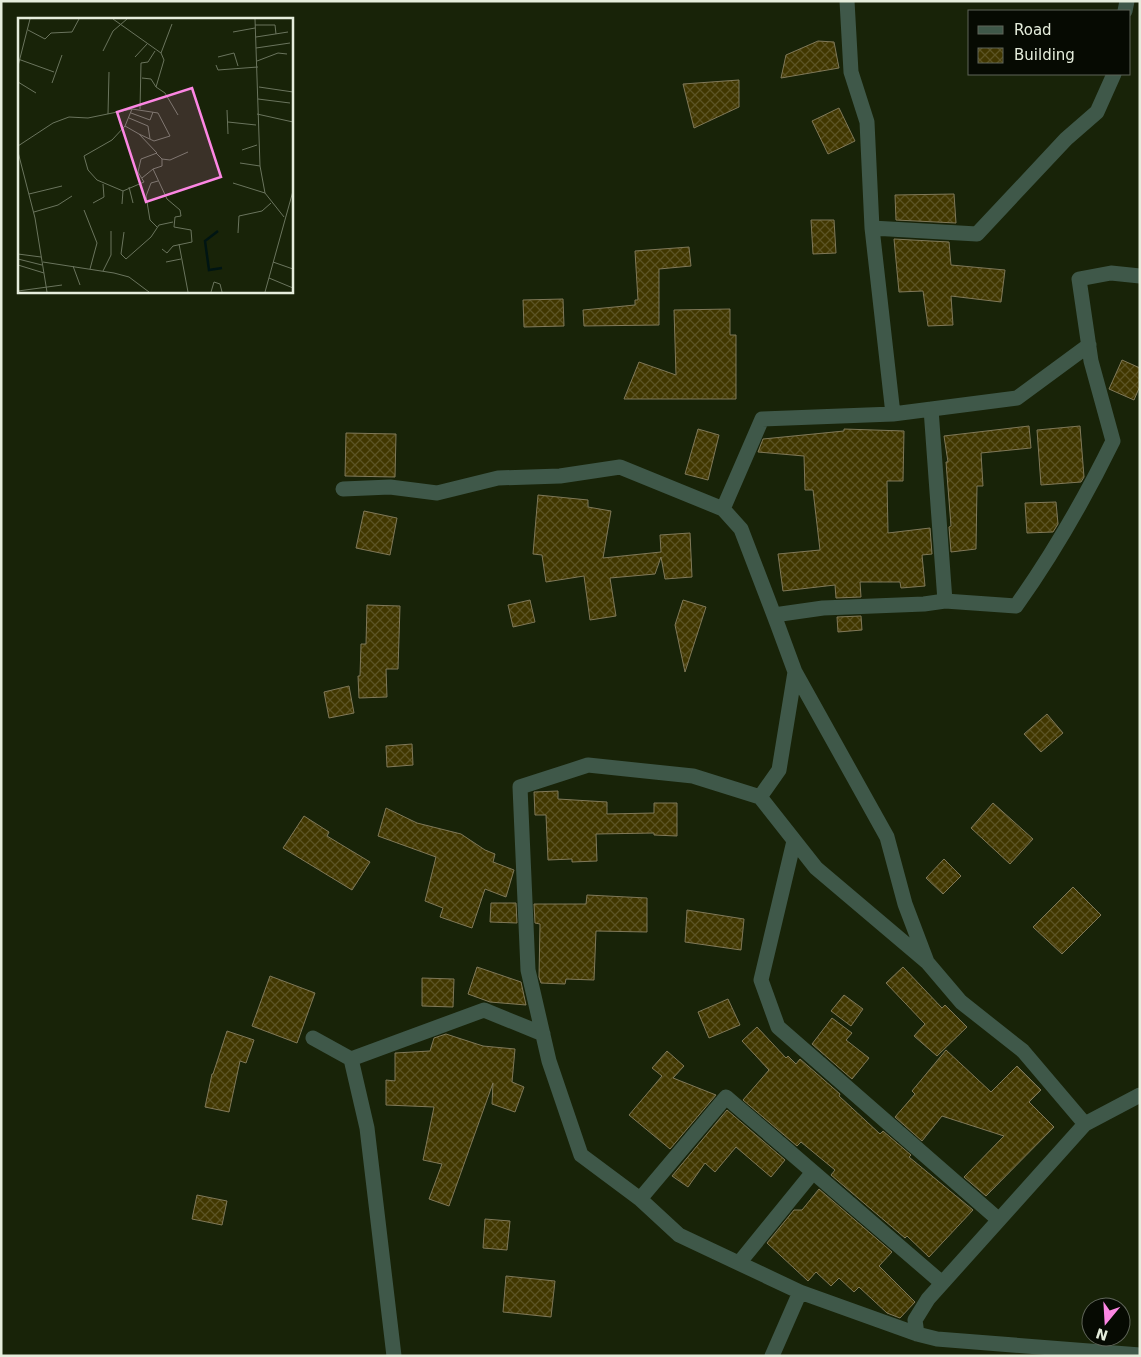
<svg xmlns="http://www.w3.org/2000/svg" width="1141" height="1357" font-family="'DejaVu Sans',sans-serif">
  <style>
    .building { fill: url(#building-cross-hatch); stroke: #7f7858 }
    .lines { fill: none; stroke-linecap: round; stroke-linejoin: round }
    .minor { stroke: #3f5849; stroke-width: 15 }
    .inset-river { fill: none; stroke: #001513; stroke-width: 2.5 }
    .inset-road { fill: none; stroke: #6a745d; stroke-width: 1 }
    .view { fill: #fc86e3; fill-opacity: 0.15; stroke: #fc86e3; stroke-width: 2.5 }
    .inset-edge { fill: none; stroke: #e5eddc; stroke-width: 2.5 }
  </style>
  <defs>
    <pattern id="building-cross-hatch" width="8" height="8" patternUnits="userSpaceOnUse" patternTransform="scale(1.25)"><rect width="8" height="8" fill="#413700"/><path d="M0 0l8 8M0 8l8-8" fill="none" stroke="#5c5425"/></pattern>
  </defs>
  <rect width="100%" height="100%" fill="#182308"/>
  <path class="building" d="M 818,41 L 834,42 L 839,68 L 781,78 L 786,55 Z
    M 739,80 L 739,107 L 694,128 L 683,84 Z
    M 839,108 L 855,141 L 828,154 L 812,121 Z
    M 954,194 L 956,223 L 896,220 L 895,195 Z
    M 811,220 L 834,220 L 836,253 L 813,254 Z
    M 894,239 L 949,242 L 951,265 L 1005,270 L 1001,302 L 951,296 L 953,325 L 928,326 L 923,291 L 899,292 Z
    M 689,247 L 691,266 L 659,269 L 659,325 L 584,326 L 583,310 L 635,305 L 635,300 L 638,300 L 635,251 Z
    M 563,299 L 564,326 L 524,327 L 523,300 Z
    M 730,309 L 730,335 L 736,335 L 736,399 L 624,399 L 639,362 L 676,375 L 674,310 Z
    M 1122,360 L 1140,368 L 1140,386 L 1134,400 L 1109,389 Z
    M 1029,426 L 1031,448 L 981,453 L 983,486 L 977,486 L 976,549 L 951,552 L 949,527 L 951,526 L 946,462 L 948,462 L 944,436 Z
    M 1080,426 L 1084,477 L 1081,482 L 1041,485 L 1037,430 Z
    M 698,429 L 719,435 L 708,480 L 685,474 Z
    M 844,429 L 904,431 L 903,481 L 887,481 L 888,533 L 930,528 L 932,554 L 922,555 L 925,586 L 901,588 L 900,582 L 860,582 L 861,597 L 836,598 L 835,585 L 783,591 L 778,554 L 820,550 L 813,490 L 805,490 L 804,456 L 758,452 L 763,439 L 844,431 Z
    M 346,433 L 396,434 L 395,477 L 345,476 Z
    M 538,495 L 588,500 L 588,507 L 611,511 L 603,558 L 661,552 L 660,535 L 690,533 L 692,577 L 665,579 L 661,557 L 655,574 L 610,578 L 616,616 L 590,620 L 584,576 L 546,582 L 542,555 L 533,554 Z
    M 1056,502 L 1058,524 L 1053,532 L 1027,533 L 1025,503 Z
    M 364,511 L 397,518 L 390,555 L 356,548 Z
    M 530,600 L 535,622 L 513,627 L 508,605 Z
    M 683,600 L 706,607 L 685,672 L 675,625 Z
    M 367,605 L 400,606 L 398,669 L 386,669 L 387,697 L 359,698 L 358,676 L 360,676 L 361,644 L 366,644 Z
    M 861,616 L 862,630 L 838,632 L 837,617 Z
    M 349,686 L 354,713 L 329,718 L 324,692 Z
    M 1047,714 L 1063,733 L 1041,752 L 1024,734 Z
    M 412,744 L 413,765 L 387,767 L 386,746 Z
    M 558,791 L 558,799 L 607,802 L 607,814 L 654,813 L 654,803 L 677,803 L 677,836 L 654,835 L 654,833 L 596,834 L 597,861 L 572,862 L 572,859 L 548,860 L 546,815 L 535,815 L 534,792 Z
    M 993,803 L 1033,839 L 1010,864 L 971,828 Z
    M 386,808 L 417,823 L 461,834 L 485,850 L 495,854 L 493,862 L 514,870 L 506,897 L 485,889 L 472,928 L 440,917 L 443,908 L 425,901 L 436,857 L 378,836 Z
    M 304,816 L 329,832 L 327,836 L 370,862 L 352,890 L 283,848 Z
    M 944,859 L 961,876 L 943,894 L 926,878 Z
    M 1073,887 L 1101,915 L 1062,954 L 1033,927 Z
    M 587,895 L 647,898 L 647,932 L 596,931 L 594,980 L 566,979 L 565,984 L 541,983 L 539,977 L 540,924 L 535,923 L 534,904 L 586,904 Z
    M 491,903 L 516,903 L 517,923 L 490,922 Z
    M 687,910 L 744,919 L 741,950 L 685,942 Z
    M 477,967 L 521,982 L 526,1005 L 490,1002 L 468,994 Z
    M 903,967 L 942,1008 L 945,1005 L 967,1027 L 937,1056 L 914,1036 L 925,1024 L 886,983 Z
    M 270,976 L 315,993 L 297,1043 L 252,1026 Z
    M 422,978 L 454,979 L 453,1007 L 422,1006 Z
    M 844,995 L 863,1009 L 851,1026 L 831,1011 Z
    M 728,999 L 740,1025 L 709,1038 L 698,1012 Z
    M 832,1018 L 852,1033 L 846,1040 L 869,1058 L 852,1079 L 812,1044 Z
    M 757,1027 L 786,1058 L 788,1056 L 796,1064 L 800,1059 L 840,1094 L 839,1096 L 880,1134 L 883,1131 L 911,1155 L 909,1157 L 973,1210 L 929,1257 L 907,1236 L 905,1238 L 831,1175 L 835,1170 L 801,1142 L 797,1146 L 743,1100 L 769,1070 L 742,1041 Z
    M 227,1031 L 254,1040 L 246,1063 L 240,1061 L 229,1112 L 205,1107 L 212,1074 L 213,1074 Z
    M 446,1034 L 483,1046 L 515,1049 L 512,1082 L 524,1087 L 515,1112 L 492,1104 L 493,1083 L 449,1206 L 429,1199 L 442,1164 L 423,1160 L 434,1107 L 386,1105 L 386,1080 L 395,1081 L 395,1053 L 430,1051 L 434,1038 Z
    M 946,1050 L 991,1092 L 1017,1066 L 1041,1090 L 1029,1102 L 1054,1127 L 986,1196 L 964,1177 L 1004,1136 L 942,1116 L 922,1141 L 895,1117 L 915,1094 L 912,1091 Z
    M 667,1051 L 684,1066 L 673,1078 L 716,1095 L 670,1149 L 629,1115 L 662,1076 L 652,1068 Z
    M 727,1110 L 785,1160 L 771,1177 L 736,1147 L 715,1172 L 705,1163 L 688,1187 L 672,1176 Z
    M 819,1189 L 892,1252 L 879,1266 L 915,1302 L 900,1318 L 887,1313 L 859,1287 L 854,1292 L 839,1278 L 831,1286 L 816,1272 L 808,1281 L 767,1243 L 794,1210 L 802,1210 Z
    M 197,1195 L 227,1201 L 222,1225 L 192,1219 Z
    M 485,1219 L 510,1221 L 507,1250 L 483,1248 Z
    M 506,1276 L 555,1281 L 551,1317 L 503,1312 Z"/>
  <g class="lines">
    <path class="minor" d="M 847,1 L 851,72 L 867,122 L 872,228 L 893,414 L 1017,398 L 1089,345
      M 1125,11 L 1127,1
      M 872,228 L 977,234 L 1066,139 L 1097,112 L 1114,74
      M 931,409 L 945,601
      M 343,489 L 390,487 L 437,493 L 498,478 L 560,476 L 620,467 L 723,509 L 741,529 L 777,623
      M 723,509 L 762,419 L 893,414
      M 760,797 L 779,770 L 795,672
      M 794,841 L 761,980 L 778,1027 L 999,1220
      M 927,962 L 816,868 L 760,797 L 693,776 L 588,765 L 520,787 L 528,970 L 549,1061 L 581,1155 L 640,1199 L 679,1235 L 800,1292 L 917,1334 L 937,1339 L 1140,1355
      M 313,1038 L 351,1059 L 367,1128 L 394,1356
      M 351,1059 L 484,1010 L 543,1034
      M 1085,1124 L 1023,1051 L 961,1002 L 927,962 L 905,904 L 887,837 L 795,672 L 774,615 L 823,608 L 924,604 L 945,601 L 1016,606 C 1053,554 1085,498 1113,441 L 1091,361 L 1079,279 L 1111,273 L 1140,276
      M 640,1199 L 726,1097 L 942,1283
      M 739,1263 L 813,1172
      M 917,1334 L 915,1320 L 928,1299 L 1085,1124 L 1140,1095
      M 772,1356 L 800,1292"/>
  </g>
  <g transform="translate(18 18)">
    <rect width="275" height="275" fill="#182308"/>
    <path class="inset-river" d="M 200,213 L 187,223 L 191,252 L 204,250"/>
    <path class="inset-road" d="M 95,1 L 143,35 L 154,6M 237,1 L 242,148 L 247,175 L 266,199M 237,7 L 257,7 L 258,16M 10,12 L 27,21 L 33,15 L 54,14 L 61,1M 215,14 L 237,10M 238,19 L 270,14M 238,30 L 272,25M 85,33 L 95,13 L 109,1M 143,35 L 146,42 L 138,69 L 147,75 L 160,97M 117,39 L 129,26M 200,39 L 216,35 L 220,48M 0,41 L 36,54M 239,43 L 260,35 L 269,36M 198,47 L 200,52 L 240,49M 0,48 L 12,1M 124,60 L 133,61 L 138,69M 0,64 L 18,75M 34,65 L 44,37M 241,69 L 275,74M 240,81 L 272,85M 122,91 L 123,45 L 130,44 L 137,33M 209,92 L 210,116M 113,95 L 132,102 L 135,94M 90,96 L 91,54M 239,96 L 275,104M 111,100 L 130,108 L 132,121M 210,104 L 238,107M 0,128 L 35,105 L 51,99 L 70,100 L 114,91 L 140,95 L 152,118 L 136,123 L 121,116M 224,132 L 239,127M 0,134 L 17,200 L 29,274M 138,135 L 144,141 L 152,142 L 170,134M 222,145 L 242,148M 135,151 L 144,148 L 144,141M 124,160 L 135,151 L 149,181 L 162,192 L 163,198 L 157,199 L 156,209 L 173,212 L 174,224 L 155,228 L 149,235 L 144,231M 215,165 L 247,175M 111,169 L 115,185M 105,173 L 126,164 L 120,154 L 123,141 L 139,135 L 121,116 L 107,108M 11,176 L 44,168M 75,185 L 86,179 L 85,166M 104,186 L 105,173 L 79,162 L 70,152 L 66,138 L 94,122 L 107,108 L 114,91M 66,192 L 79,225 L 72,251M 16,194 L 40,187 L 54,178M 139,209 L 132,202 L 128,178 L 133,165 L 140,163M 220,215 L 221,198 L 244,193 L 253,185M 161,226 L 170,274M 0,236 L 23,239M 103,236 L 108,241 L 133,219 L 141,207 L 155,204M 103,236 L 106,214M 0,241 L 24,247M 25,244 L 96,255 L 111,259 L 131,274M 148,244 L 163,241M 255,244 L 275,251M 0,247 L 26,255M 55,248 L 62,267M 85,253 L 93,237 L 93,213M 251,260 L 275,270M 0,273 L 44,267M 193,274 L 196,264 L 202,266 L 204,274M 247,274 L 275,173"/>
    <path class="view" d="M 174,70 L 203,159 L 128,184 L 99,94 Z"/>
    <rect width="275" height="275" class="inset-edge"/>
  </g>
  <rect width="1141" height="1357" fill="none" stroke="#e5eddc" stroke-width="5"/>
  <rect x="968" y="10" width="162" height="65" fill="#060a02" stroke="#5f6559"/>
  <rect x="978" y="26" width="25" height="8" fill="#3f5849" stroke="#5f6559"/>
  <text x="1014" y="35" font-size="15" fill="#e5eddc">Road</text>
  <rect x="978" y="48" width="25" height="15" fill="url(#building-cross-hatch)" stroke="#5f6559"/>
  <text x="1014" y="60" font-size="15" fill="#e5eddc">Building</text>
  <g transform="translate(1106 1322) rotate(198)"><circle r="24" fill="#060a02" stroke="#5f6559"/>
  <path d="M0-4L9 19L0 12L-9 19Z" fill="#fc86e3"/>
  <text y="-8" font-size="14" font-weight="bold" text-anchor="middle" fill="#e5eddc">N</text>
  </g>
</svg>
